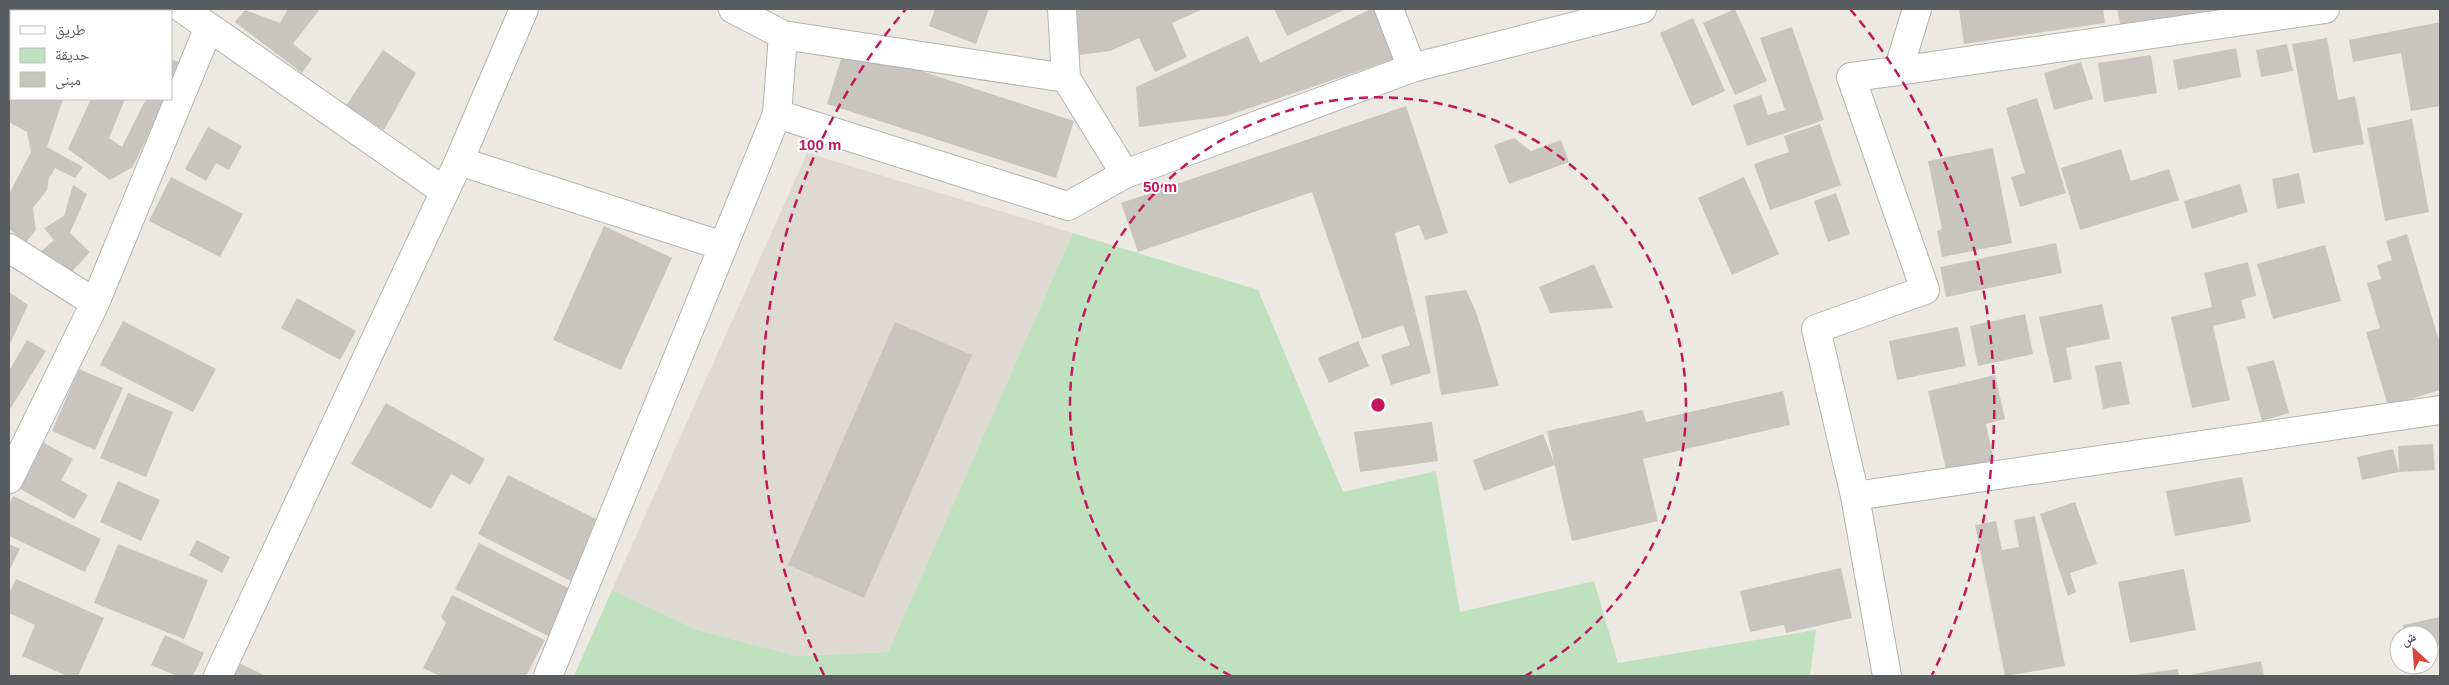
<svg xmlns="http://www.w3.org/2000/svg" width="2449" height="685" font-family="Helvetica,'Noto Naskh Arabic',sans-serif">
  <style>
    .education { fill: #dedad2 }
    .green { fill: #bfe1bf }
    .building { fill: #c8c5c0 }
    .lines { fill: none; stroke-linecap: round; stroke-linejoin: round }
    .street-casing { stroke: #b1b4b7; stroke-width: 30 }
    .street { stroke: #fff; stroke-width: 28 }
    .ring { fill: none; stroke: #c2185b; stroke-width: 2.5; stroke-dasharray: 9 6 }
    .centre { fill: #c2185b; stroke: #fff; stroke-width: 2.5 }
    .ring-label { font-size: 15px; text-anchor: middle; font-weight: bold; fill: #c2185b; stroke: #fff; stroke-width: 4; stroke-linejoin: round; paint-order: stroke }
  </style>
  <rect width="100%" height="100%" fill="#ebe9e1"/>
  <path class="education" d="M 807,153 L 1073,233 L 888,652 L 797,656 L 697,630 L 612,590 Z"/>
  <path class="green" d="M 1073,233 L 1258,290 L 1343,492 L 1436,471 L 1460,612 L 1594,581 L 1618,663 L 1816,630 L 1810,676 L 574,676 L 612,590 L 697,630 L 797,656 L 888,652 Z"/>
  <path class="building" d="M 28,9 L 73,9 L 75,11 L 27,11 Z
    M 288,9 L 320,9 L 293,44 L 312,59 L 302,73 L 235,22 L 245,10 L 280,23 Z
    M 935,9 L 989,9 L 976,44 L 929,26 Z
    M 1072,9 L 1203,9 L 1172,23 L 1187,57 L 1155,72 L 1139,38 L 1110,51 L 1078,55 Z
    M 1274,9 L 1346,9 L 1287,36 Z
    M 1371,9 L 1377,9 L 1395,59 L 1226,116 L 1139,127 L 1136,87 L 1248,36 L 1260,63 Z
    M 1735,9 L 1767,81 L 1735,95 L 1703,23 Z
    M 1959,9 L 2103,9 L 2105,23 L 1964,44 Z
    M 2117,9 L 2215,9 L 2215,11 L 2121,28 Z
    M 1693,18 L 1725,91 L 1692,106 L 1660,33 Z
    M 2440,22 L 2440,106 L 2411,111 L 2401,53 L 2353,62 L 2349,40 Z
    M 1792,27 L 1824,120 L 1747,146 L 1733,105 L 1761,95 L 1768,115 L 1785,110 L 1760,38 Z
    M 2327,38 L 2338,100 L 2355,96 L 2364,144 L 2313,153 L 2292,44 Z
    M 2287,44 L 2293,71 L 2261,77 L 2256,50 Z
    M 845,46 L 1074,121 L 1056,178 L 827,104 Z
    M 2236,48 L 2241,77 L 2178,90 L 2173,60 Z
    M 383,50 L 416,73 L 384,130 L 346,106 Z
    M 11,52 L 11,99 L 63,99 L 47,147 L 83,167 L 75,178 L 55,168 L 49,178 L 47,190 L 33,208 L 36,230 L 26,242 L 9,229 L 9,194 L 31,152 L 27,132 L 9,122 L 9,58 Z
    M 2151,55 L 2157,93 L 2104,102 L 2098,63 Z
    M 171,59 L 181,63 L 171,84 Z
    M 2081,62 L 2093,99 L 2054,110 L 2044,73 Z
    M 2037,98 L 2066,193 L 2020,207 L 2011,177 L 2025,173 L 2006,108 Z
    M 91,99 L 125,99 L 109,138 L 122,147 L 146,99 L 165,99 L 133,167 L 110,180 L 68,149 Z
    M 1406,106 L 1448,233 L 1425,240 L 1419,225 L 1395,233 L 1431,373 L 1391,385 L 1381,355 L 1410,345 L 1403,325 L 1362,339 L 1312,192 L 1138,252 L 1121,203 Z
    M 2412,119 L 2429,212 L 2385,221 L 2367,128 Z
    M 1820,124 L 1841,185 L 1770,210 L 1754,164 L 1789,152 L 1784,136 Z
    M 208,127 L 242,146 L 229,170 L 216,163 L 206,181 L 185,169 Z
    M 1514,138 L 1531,151 L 1561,140 L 1569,162 L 1509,184 L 1494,145 Z
    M 1993,148 L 2012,243 L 1942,257 L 1937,231 L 1942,229 L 1928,161 Z
    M 2121,149 L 2131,181 L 2169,169 L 2179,200 L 2080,230 L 2061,168 Z
    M 2299,173 L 2305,203 L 2277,209 L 2272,179 Z
    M 171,177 L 243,214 L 220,257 L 149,221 Z
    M 1744,177 L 1779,254 L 1732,275 L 1698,198 Z
    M 2240,184 L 2248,212 L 2192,229 L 2184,201 Z
    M 73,185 L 87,194 L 70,233 L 90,252 L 69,275 L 38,254 L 54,240 L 44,228 L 64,216 Z
    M 1836,193 L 1850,234 L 1828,242 L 1814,201 Z
    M 604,226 L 672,258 L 621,370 L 553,340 Z
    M 2407,234 L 2440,344 L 2440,390 L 2388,406 L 2366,332 L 2380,328 L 2367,283 L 2381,279 L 2377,265 L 2392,260 L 2386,241 Z
    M 2056,243 L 2062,273 L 1946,297 L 1940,267 Z
    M 2325,245 L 2341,301 L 2273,319 L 2257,264 Z
    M 2248,262 L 2256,296 L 2241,300 L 2246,318 L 2213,326 L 2230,400 L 2192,408 L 2171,317 L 2212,307 L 2204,273 Z
    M 1594,264 L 1613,308 L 1550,313 L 1539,287 Z
    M 1466,290 L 1476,312 L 1499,386 L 1441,395 L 1425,296 Z
    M 9,292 L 28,305 L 9,346 Z
    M 297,298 L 356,331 L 340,360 L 281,328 Z
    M 2102,304 L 2110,339 L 2066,348 L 2072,379 L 2054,383 L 2039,317 Z
    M 2025,314 L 2033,354 L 1978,366 L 1970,326 Z
    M 123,321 L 216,369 L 193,412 L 100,365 Z
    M 895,322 L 972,355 L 864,598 L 788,565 Z
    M 1958,327 L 1966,366 L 1897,380 L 1889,341 Z
    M 27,340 L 46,351 L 9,411 L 9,371 Z
    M 1358,341 L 1369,366 L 1329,383 L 1318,358 Z
    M 2274,360 L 2289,413 L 2262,421 L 2247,367 Z
    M 2121,361 L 2130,404 L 2103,409 L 2095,366 Z
    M 79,369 L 123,388 L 95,450 L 52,431 Z
    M 1995,375 L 2005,419 L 1986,424 L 1994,463 L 1947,474 L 1928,391 Z
    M 1783,391 L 1790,425 L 1643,459 L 1658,521 L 1572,541 L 1547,431 L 1643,410 L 1646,422 Z
    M 128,393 L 173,412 L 146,477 L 100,458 Z
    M 386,403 L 485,459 L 470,485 L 451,474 L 431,509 L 351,464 Z
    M 1432,422 L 1438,461 L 1360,472 L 1354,432 Z
    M 1543,434 L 1555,465 L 1484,491 L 1473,460 Z
    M 39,440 L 73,459 L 61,480 L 88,495 L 74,519 L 13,485 Z
    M 2433,444 L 2435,470 L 2399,472 L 2398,446 Z
    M 2393,449 L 2399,472 L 2362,480 L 2357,457 Z
    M 508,475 L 602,522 L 571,581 L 478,534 Z
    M 2242,477 L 2251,522 L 2175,536 L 2166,491 Z
    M 118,481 L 160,500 L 141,541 L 100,522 Z
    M 13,496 L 101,539 L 85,572 L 9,536 L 9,505 Z
    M 2075,502 L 2097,564 L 2070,573 L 2076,592 L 2068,596 L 2040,514 Z
    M 2035,516 L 2065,666 L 2005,676 L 1975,525 L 1996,521 L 2002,550 L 2019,547 L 2014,520 Z
    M 197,540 L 230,557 L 222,573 L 189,555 Z
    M 479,543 L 572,590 L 548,636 L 455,589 Z
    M 9,544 L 20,549 L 9,571 Z
    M 118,544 L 208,580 L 184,639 L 94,603 Z
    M 1841,568 L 1852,618 L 1786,633 L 1784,625 L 1750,632 L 1740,591 Z
    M 2184,569 L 2196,630 L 2130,643 L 2118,582 Z
    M 16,579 L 104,618 L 78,676 L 67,676 L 22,656 L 35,625 L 9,613 L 9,594 Z
    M 452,595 L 545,640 L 526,676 L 440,676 L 423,668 L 446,623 L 441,617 Z
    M 2440,617 L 2440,645 L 2429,648 L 2429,635 L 2405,635 L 2403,625 Z
    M 165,635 L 204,653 L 193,676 L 177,676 L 151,665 Z
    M 2261,661 L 2264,676 L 2190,676 L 2190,675 Z
    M 237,662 L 266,676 L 230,676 Z
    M 2178,669 L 2179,676 L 2134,676 L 2134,675 Z"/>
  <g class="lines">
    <g class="street-casing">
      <path id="street" d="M 183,9 L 444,191
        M 733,9 L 783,35 L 1066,78 L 1125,174 L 1412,68 L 1642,9
        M 1062,9 L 1066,78
        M 1389,9 L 1412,68
        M 1898,71 L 2325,9
        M 777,114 L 1068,206 L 1125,174
        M 459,161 L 723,246
        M 9,248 L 95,303
        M 9,479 L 95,303 L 209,27
        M 1855,496 L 2440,410
        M 218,676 L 459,161 L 524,9
        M 548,676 L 777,114 L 783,35
        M 1887,676 L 1855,496 L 1816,329 L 1925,290 L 1851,77 L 1898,71 L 1917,9"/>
    </g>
    <use href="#street" class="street"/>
  </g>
  <g class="ring">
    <path d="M1231 676A308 308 0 1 1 1525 676"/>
    <path d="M824 675A616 616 0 0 1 906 9M1850 9A616 616 0 0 1 1932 675"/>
  </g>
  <circle cx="1378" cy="405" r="8" class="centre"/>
  <g class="ring-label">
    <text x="820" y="150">100 m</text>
    <text x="1160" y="192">50 m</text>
  </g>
  <rect width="2449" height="685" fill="none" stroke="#595d60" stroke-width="20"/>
  <rect x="10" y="10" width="162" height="90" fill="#ffffff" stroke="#bdbebf"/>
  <rect x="20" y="26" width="25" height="8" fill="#ffffff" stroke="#bdbebf"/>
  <text x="55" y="35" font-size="15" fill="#595d60">طريق</text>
  <rect x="20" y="48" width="25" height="15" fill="#bfe1bf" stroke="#bdbebf"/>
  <text x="55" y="60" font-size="15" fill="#595d60">حديقة</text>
  <rect x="20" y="72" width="25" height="15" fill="#c8c5c0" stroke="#bdbebf"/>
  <text x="55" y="85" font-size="15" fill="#595d60">مبنى</text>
  <g transform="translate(2414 650) rotate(334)"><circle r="24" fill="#ffffff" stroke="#bdbebf"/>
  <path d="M0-4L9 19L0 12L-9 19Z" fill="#d8453a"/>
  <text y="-8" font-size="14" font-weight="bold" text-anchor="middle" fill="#595d60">ش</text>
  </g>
</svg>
